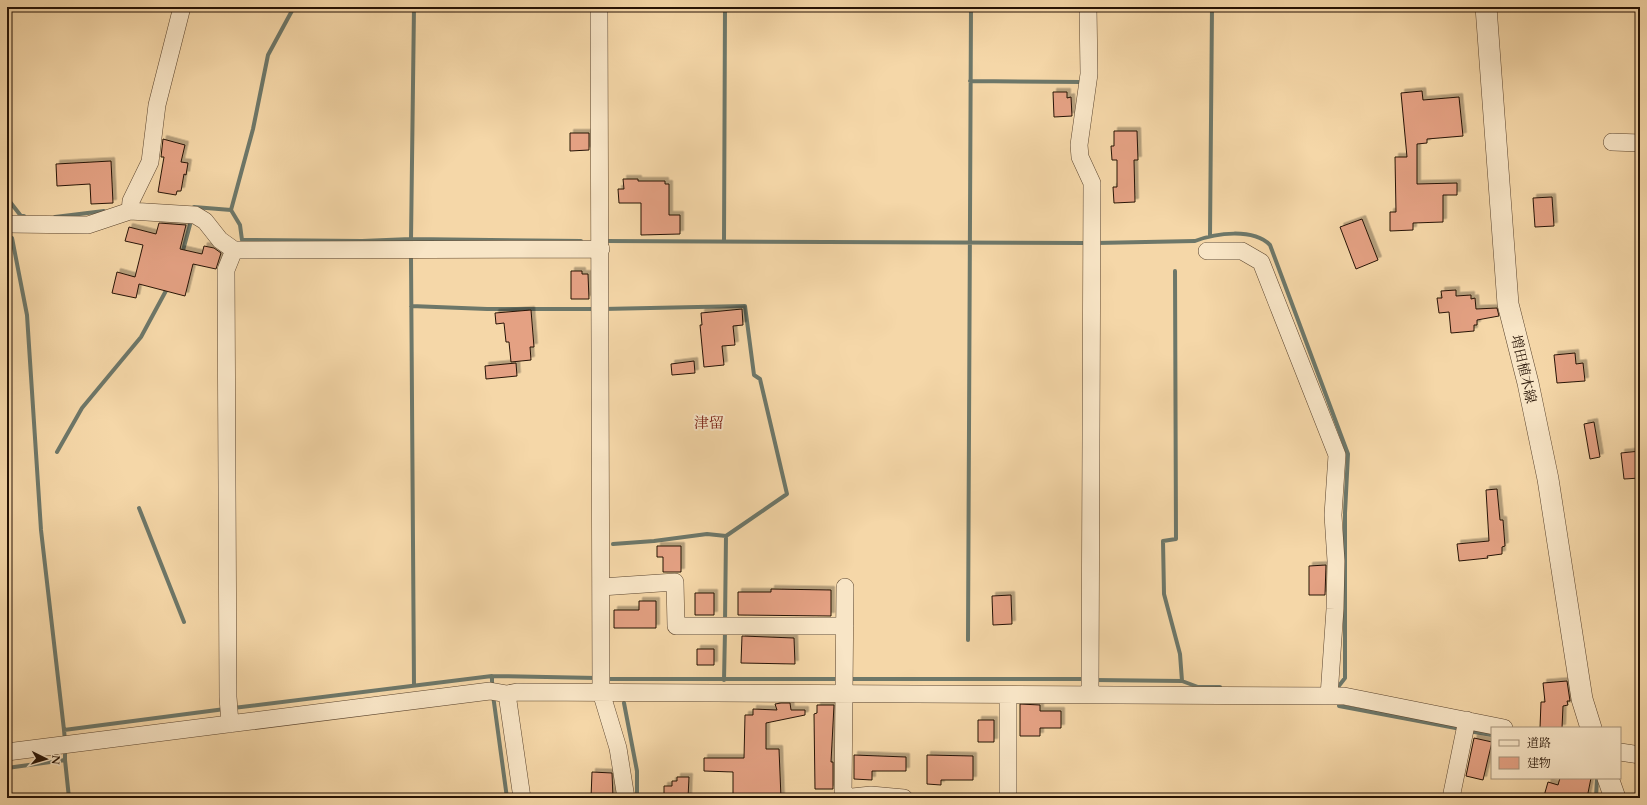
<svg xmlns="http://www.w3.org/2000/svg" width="1647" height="805" font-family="Cardo,'Noto Serif JP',serif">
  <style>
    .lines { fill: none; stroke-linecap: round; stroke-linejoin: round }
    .stream { stroke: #6d7769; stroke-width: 4 }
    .building { fill: #e4a183; stroke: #261305; filter: url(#shadow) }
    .minor-casing { stroke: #5a442e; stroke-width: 18 }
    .tertiary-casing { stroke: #5a442e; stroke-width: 22 }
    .minor { stroke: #f8e5c6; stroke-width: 17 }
    .tertiary { stroke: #f8e5c6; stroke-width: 21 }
    .labels { text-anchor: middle; stroke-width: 4; stroke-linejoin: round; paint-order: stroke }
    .street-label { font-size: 14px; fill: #261305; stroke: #f8e5c6 }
    .neighbourhood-label { font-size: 15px; fill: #7a1f14; stroke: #f8e5c6 }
  </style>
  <defs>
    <filter id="shadow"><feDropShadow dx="3.5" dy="-3.5" stdDeviation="0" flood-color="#0004"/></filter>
  </defs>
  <rect width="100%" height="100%" fill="#f5d7a8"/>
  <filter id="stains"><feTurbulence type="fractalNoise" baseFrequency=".005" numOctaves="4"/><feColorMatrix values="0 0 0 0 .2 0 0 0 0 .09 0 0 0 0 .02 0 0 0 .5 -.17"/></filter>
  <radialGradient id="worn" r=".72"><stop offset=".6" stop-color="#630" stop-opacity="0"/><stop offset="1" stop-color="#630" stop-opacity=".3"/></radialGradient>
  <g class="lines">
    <path class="stream" d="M 294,7 L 268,55 L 253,129 L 231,210 L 240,225 L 242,240 L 362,241 L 411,239 L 581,241
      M 970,81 L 1082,82
      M 7,198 L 21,216 L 24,216
      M 194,207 L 231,210
      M 55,217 L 104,211
      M 1210,236 L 1212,7
      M 12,238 L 27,315 L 41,530 L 64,730
      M 411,239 L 414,7
      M 604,241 L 1087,243
      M 724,241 L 725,7
      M 1096,243 L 1195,241 C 1216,233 1253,228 1270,245 L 1348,454 L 1345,513 L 1345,678 L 1338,687 L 1338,691
      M 182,254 L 191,221
      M 411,258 L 414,685
      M 1175,271 L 1176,539 L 1163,541 L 1164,594 L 1180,654 L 1182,681
      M 411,306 L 487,309 L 596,309
      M 603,309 L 745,306 L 754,375 L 760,379 L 787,494 L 726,536 L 725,622
      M 57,452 L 82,408 L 141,337 L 168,287
      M 139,508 L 184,622
      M 613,544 L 654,541 L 707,534 L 726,536
      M 968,640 L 971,7
      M 492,676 L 597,678
      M 606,679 L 841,679
      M 848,679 L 1087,679
      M 724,680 L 725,631
      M 1094,680 L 1182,681 L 1198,687 L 1220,687
      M 493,695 L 507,798
      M 1339,700 L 1339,706 L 1461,729
      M 624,703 L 637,771 L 637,798
      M 233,708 L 492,676 L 492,687
      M 1469,731 L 1492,735
      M 65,741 L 64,730 L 225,709
      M 65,760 L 69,798
      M 7,768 L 65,760 L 65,748
      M 826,798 L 835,796 L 839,798
      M 1596,798 L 1597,778"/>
  </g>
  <path class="building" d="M 1422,91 L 1423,100 L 1459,97 L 1463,136 L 1427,139 L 1427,143 L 1417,144 L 1417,184 L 1457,183 L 1457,195 L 1443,195 L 1443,222 L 1413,223 L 1413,230 L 1390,231 L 1390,212 L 1396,212 L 1395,157 L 1407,157 L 1401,93 Z
    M 1053,92 L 1067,92 L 1067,98 L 1071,97 L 1072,116 L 1054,117 Z
    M 1114,131 L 1137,131 L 1138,160 L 1134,160 L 1135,202 L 1114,203 L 1113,187 L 1117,187 L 1117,160 L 1112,160 L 1111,146 L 1114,146 Z
    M 570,133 L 589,133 L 589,150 L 570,151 Z
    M 163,139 L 185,145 L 181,162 L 188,163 L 186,175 L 184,174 L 181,191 L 177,191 L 176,195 L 158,192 L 164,157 L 161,157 Z
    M 111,161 L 113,203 L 91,204 L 90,184 L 57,186 L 56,164 Z
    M 623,179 L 638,179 L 638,181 L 665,181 L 665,184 L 669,184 L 669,215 L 680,215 L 680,234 L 641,235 L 641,203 L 619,203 L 618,189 L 624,189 Z
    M 1552,197 L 1554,226 L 1535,227 L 1533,198 Z
    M 1362,219 L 1378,260 L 1356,269 L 1340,227 Z
    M 159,223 L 186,225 L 180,249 L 202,254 L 204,246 L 214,248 L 221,253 L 216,269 L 193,264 L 185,296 L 139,284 L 136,298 L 112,293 L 117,272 L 135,277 L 143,245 L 125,241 L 129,227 L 156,234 Z
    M 571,271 L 582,271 L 582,274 L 588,274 L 589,299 L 571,299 Z
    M 1456,290 L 1456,296 L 1471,295 L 1471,299 L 1475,298 L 1476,309 L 1497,308 L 1499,316 L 1477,320 L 1477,325 L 1474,325 L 1474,331 L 1451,333 L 1449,312 L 1439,313 L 1437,298 L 1442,298 L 1441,291 Z
    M 742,309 L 743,325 L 733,326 L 735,345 L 722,346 L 724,365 L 704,367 L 700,325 L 702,325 L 701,313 Z
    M 531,310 L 534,347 L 530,347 L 531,360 L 511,362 L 509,342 L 506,342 L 504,323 L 496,324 L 495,313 Z
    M 1575,353 L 1576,364 L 1583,363 L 1585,381 L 1557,383 L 1554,355 Z
    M 694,361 L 695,373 L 672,375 L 671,364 Z
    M 516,363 L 517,376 L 486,379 L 485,366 Z
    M 1594,422 L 1600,457 L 1590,459 L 1584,424 Z
    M 1640,451 L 1640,478 L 1624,479 L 1621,453 Z
    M 1497,489 L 1500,520 L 1503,520 L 1505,546 L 1502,547 L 1502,554 L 1487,556 L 1488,558 L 1459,561 L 1457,544 L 1489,541 L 1486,490 Z
    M 657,546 L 681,546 L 681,572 L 663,572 L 663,557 L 657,557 Z
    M 1326,565 L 1325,595 L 1309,595 L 1309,566 Z
    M 771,589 L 831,590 L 831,616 L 738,615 L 738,592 L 771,592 Z
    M 695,593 L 714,593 L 714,615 L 695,615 Z
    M 1011,595 L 1012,624 L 993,625 L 992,596 Z
    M 639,601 L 656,601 L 656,628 L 614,628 L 614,610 L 639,610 Z
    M 742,636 L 794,638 L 795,664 L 741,663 Z
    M 697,649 L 714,649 L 714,665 L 697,665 Z
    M 1567,681 L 1570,701 L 1567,701 L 1568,705 L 1563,706 L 1562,728 L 1540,728 L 1541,702 L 1545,702 L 1543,683 Z
    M 781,703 L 790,703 L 791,710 L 805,710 L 805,715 L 766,723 L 766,749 L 779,749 L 781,798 L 736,798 L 736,794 L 733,794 L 733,772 L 704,771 L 704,758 L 744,758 L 745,715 L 753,715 L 753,709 L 777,710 L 775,704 Z
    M 1020,704 L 1040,705 L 1040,711 L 1061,711 L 1061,728 L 1040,728 L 1040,736 L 1020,736 Z
    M 817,705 L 834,705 L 831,762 L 833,762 L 833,789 L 815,789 L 814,714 L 817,713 Z
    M 978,720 L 994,720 L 994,742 L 978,742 Z
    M 1474,738 L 1492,742 L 1483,780 L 1466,776 Z
    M 854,755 L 906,757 L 906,771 L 872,771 L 872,780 L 854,779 Z
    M 927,755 L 973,756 L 973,780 L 941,780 L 941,785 L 927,784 Z
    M 592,772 L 612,773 L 613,798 L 591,798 Z
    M 677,777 L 689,777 L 688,798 L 664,798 L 664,786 L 672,786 L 672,781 L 677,781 Z
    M 1560,778 L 1591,778 L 1587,798 L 1554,798 L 1544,796 L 1548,782 L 1558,785 Z"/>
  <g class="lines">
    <g class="minor-casing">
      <path id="minor" d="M 599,7 L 601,692 L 618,748 L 626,798
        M 1088,7 L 1089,74 L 1079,145 L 1080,157 L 1092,183 L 1090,694
        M 1612,142 L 1640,143
        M 130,211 L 131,201 L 150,162 L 157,105 L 182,7
        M 7,224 L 88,225 L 130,211 L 195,215 L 205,221 L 220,240 L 234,250 L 601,249
        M 1207,251 L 1242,251 L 1261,262 L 1337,455 L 1333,515 L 1336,561 L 1335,609 L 1329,696
        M 601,587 L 675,582 L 676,626 L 845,626
        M 507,694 L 522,798
        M 1008,695 L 1008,798
        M 230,724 L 228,697 L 226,270 L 234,250
        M 7,752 L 490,691 L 507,694 L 517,692 L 1344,696 L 1504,728
        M 1620,752 L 1640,755
        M 843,797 L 845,587
        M 843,798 L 871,795 L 904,798
        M 1451,798 L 1467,720"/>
    </g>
    <g class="tertiary-casing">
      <path id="tertiary" d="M 1486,7 L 1508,304 L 1528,383 L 1548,479 L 1582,699 L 1591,728
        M 1608,778 L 1615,798"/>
    </g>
    <use href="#minor" class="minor"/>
    <use href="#tertiary" class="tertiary"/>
  </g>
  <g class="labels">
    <g class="street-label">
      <text transform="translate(1524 369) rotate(77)" y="5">増田植木線</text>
    </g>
    <g class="neighbourhood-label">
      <text x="709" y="428">津留</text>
    </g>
  </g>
  <rect width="1647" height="805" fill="none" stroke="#f5d7a8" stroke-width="24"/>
  <rect x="8" y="8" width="1631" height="789" fill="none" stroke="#261305" stroke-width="2"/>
  <rect x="12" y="12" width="1623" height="781" fill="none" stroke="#261305"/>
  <rect x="1491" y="727" width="130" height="52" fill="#f8e5c6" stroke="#a49179"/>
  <rect x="1499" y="740" width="20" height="6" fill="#f8e5c6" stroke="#a49179"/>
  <text x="1527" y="747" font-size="12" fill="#261305">道路</text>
  <rect x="1499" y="757" width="20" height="12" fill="#e4a183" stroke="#a49179"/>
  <text x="1527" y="767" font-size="12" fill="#261305">建物</text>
  <g transform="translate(46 759) rotate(95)" stroke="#f8e5c6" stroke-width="3" paint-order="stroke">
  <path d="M0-3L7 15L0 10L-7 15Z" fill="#261305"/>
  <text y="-6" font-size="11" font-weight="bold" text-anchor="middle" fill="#261305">N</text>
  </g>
  <rect width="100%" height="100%" filter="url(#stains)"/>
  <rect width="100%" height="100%" fill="url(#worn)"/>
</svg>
